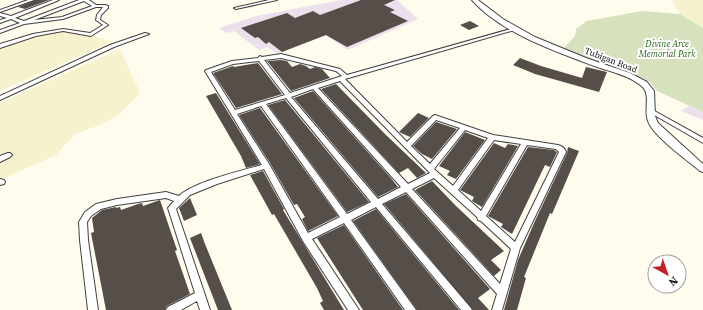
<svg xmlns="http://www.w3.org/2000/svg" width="703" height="310" font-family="'Source Serif 4',serif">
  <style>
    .industrial { fill: #ebe1ec }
    .farmland { fill: #f6f2cd }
    .cemetery { fill: #d6e1be }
    .building { fill: #564e49 }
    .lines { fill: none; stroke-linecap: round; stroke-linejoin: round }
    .minor-casing { stroke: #404040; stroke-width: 2 }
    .tertiary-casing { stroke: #404040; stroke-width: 2 }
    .minor { fill: #fff; fill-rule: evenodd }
    .tertiary { fill: #fff; fill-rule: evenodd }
    .labels { text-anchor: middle; stroke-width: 4; stroke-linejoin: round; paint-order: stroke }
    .far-park-label { font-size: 9px; font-style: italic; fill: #2c671b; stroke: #fff }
    .far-street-label { font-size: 9px; fill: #0d0d0d; stroke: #fff }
  </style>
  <rect width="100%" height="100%" fill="#fffbed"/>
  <path class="industrial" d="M 341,0 L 397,0 L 418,19 L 348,50 L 325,35 L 277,54 L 267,47 L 259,50 L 234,31 L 226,33 L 219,28 L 256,16 Z
    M 689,106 L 703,112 L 703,120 L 681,111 Z"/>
  <path class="farmland" d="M 672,0 L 703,0 L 703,28 L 680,14 Z
    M 63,30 L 91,35 L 111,42 L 0,91 L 0,46 L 14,40 Z
    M 120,49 L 140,93 L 117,116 L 100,125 L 75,134 L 56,155 L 0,180 L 0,103 Z"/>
  <path class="cemetery" d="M 642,11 L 680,14 L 703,28 L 703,112 L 657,91 L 650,82 L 641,77 L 563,49 L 575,36 L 576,29 L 587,21 Z"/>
  <path class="building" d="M 35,0 L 49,0 L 25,9 L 18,7 Z
    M 361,0 L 395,0 L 384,5 L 395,10 L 390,12 L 408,21 L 347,47 L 326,35 L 282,52 L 269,42 L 266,44 L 258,37 L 255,38 L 241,28 L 287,13 L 295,18 L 313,11 L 320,15 Z
    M 470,21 L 479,26 L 469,30 L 460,25 Z
    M 520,58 L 541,66 L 582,78 L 586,67 L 607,72 L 599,92 L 535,74 L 513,65 Z
    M 281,60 L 287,61 L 292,67 L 300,64 L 306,66 L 310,69 L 315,67 L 322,69 L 330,78 L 291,91 L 267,61 Z
    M 258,63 L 282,94 L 236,108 L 213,73 L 233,66 L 234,67 Z
    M 336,84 L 386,135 L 426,173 L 417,178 L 408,168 L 399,173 L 321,89 Z
    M 313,91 L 390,177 L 398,187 L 378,197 L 294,98 Z
    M 216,93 L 260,164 L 246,168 L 241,156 L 206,96 Z
    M 285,100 L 369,202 L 347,212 L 268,105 Z
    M 260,108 L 338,216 L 308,231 L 302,219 L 305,217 L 297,204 L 294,205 L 270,163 L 239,115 Z
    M 418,113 L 429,118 L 410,137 L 399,132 Z
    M 436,122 L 457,129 L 432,159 L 422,154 L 413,146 Z
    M 465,132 L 485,140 L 456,179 L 447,175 L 450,171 L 439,166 Z
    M 494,143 L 505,148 L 508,144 L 518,146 L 482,207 L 472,201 L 474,197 L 460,190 Z
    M 528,147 L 554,150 L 557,152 L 550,167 L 545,165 L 512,234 L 501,227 L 503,224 L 488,216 Z
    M 568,147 L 579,151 L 552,214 L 550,213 L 524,277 L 526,278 L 517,310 L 504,310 L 518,260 L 535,221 L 567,153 Z
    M 263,171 L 284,209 L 283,210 L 344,310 L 324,310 L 320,303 L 323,301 L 317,288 L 274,214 L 272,215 L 250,175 Z
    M 432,181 L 456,206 L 504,251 L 491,260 L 501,270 L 494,276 L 415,190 Z
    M 406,194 L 490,289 L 478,298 L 489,310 L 473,310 L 384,204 Z
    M 190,198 L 197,215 L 184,221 L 179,208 Z
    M 160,200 L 177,250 L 175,251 L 190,294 L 167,306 L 165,310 L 106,310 L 91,233 L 94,232 L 92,218 L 102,210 L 116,207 L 116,208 L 120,207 L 121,210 L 138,204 L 142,203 L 143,206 Z
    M 376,209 L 459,310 L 417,310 L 353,221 Z
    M 344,225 L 403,310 L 363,310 L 317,238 Z
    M 201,233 L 205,244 L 232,310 L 218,310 L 190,238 Z"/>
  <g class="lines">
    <g class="minor-casing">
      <path id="minor" d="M 28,0 L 34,0 L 0,12 L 0,10 Z
        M 53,0 L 59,0 L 15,18 L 24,21 L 79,0 L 89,0 L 96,5 L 105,5 L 108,6 L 108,8 L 101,15 L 100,20 L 108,25 L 91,36 L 63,31 L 36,36 L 0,48 L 0,44 L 33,34 L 63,29 L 90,33 L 103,25 L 96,20 L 97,15 L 103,7 L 96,7 L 63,19 L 24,24 L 0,33 L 0,30 L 20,23 L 11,19 L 0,23 L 0,20 L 7,18 L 0,16 L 0,13 L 11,16 ZM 84,1 L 92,6 L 62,17 L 34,20 Z
        M 269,0 L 277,0 L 236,9 L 234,8 Z
        M 514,28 L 518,29 L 345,79 L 407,142 L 433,116 L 435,115 L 493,135 L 558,145 C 562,146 565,149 566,152 L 520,248 L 502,310 L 492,310 L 497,294 L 406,192 L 382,204 L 470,307 L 472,310 L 461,310 L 376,207 L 351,220 L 416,310 L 405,310 L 344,223 L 312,239 L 359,310 L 348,310 L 303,241 L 264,169 L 217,184 L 190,195 L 176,209 L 210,310 L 200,310 L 197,301 L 181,310 L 166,310 L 168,307 L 195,293 L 168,208 L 174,201 L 166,198 L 117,205 L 101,209 L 91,216 L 87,222 L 88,240 L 98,310 L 88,310 L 80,240 L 79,222 L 85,212 L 96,204 L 117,199 L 166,192 L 179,196 C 194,182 240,171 262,165 L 205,71 L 206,70 L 232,61 L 258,58 L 260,56 L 262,57 L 281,54 L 340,69 L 347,75 ZM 281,58 L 336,71 L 342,76 L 290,93 L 264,60 ZM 259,61 L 285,95 L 235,110 L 211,72 L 233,64 ZM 340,81 L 430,173 L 408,184 L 318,88 ZM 313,89 L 401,187 L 378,199 L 291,97 ZM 286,98 L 371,202 L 347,214 L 266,104 ZM 261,106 L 340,217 L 308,233 L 269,164 L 237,114 ZM 436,120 L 460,128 L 430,164 L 411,146 ZM 465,130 L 488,138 L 453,186 L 434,169 ZM 494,140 L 521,144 L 481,211 L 458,190 ZM 527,145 L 556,149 L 559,152 L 515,242 L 486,216 ZM 434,178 L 477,217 L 478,220 L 481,221 L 511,249 L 500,284 L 412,189 Z
        M 145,33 L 149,34 L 114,47 L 0,100 L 0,96 L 110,45 Z
        M 651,109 L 703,138 L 703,143 L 649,112 L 648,111 L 649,110 Z
        M 8,153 L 10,153 L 12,155 L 10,157 L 0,162 L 0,156 Z
        M 0,179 L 4,180 L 5,182 L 4,184 L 0,185 Z"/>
    </g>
    <g class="tertiary-casing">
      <path id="tertiary" d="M 472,0 L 478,0 L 503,19 L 535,37 L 586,58 L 630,73 L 647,82 L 654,91 L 655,116 L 658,123 L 703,164 L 703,172 L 700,171 C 687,160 653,136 648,121 C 643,108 653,93 639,84 C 627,75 612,72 597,67 C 557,52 501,33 472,0 Z"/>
    </g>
    <use href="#minor" class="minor"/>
    <use href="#tertiary" class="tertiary"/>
  </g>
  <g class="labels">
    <g class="far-park-label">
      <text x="667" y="47">Divine Arce<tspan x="667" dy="10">Memorial Park</tspan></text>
    </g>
    <g class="far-street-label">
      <text transform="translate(611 60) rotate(21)" y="3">Tubigan Road</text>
    </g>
  </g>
  <g transform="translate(667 274) rotate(140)"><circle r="19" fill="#ffffff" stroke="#9e9e9e"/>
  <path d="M0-3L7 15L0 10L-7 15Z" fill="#c2212b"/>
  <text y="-6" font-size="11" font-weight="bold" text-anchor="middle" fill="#0d0d0d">N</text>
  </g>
</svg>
